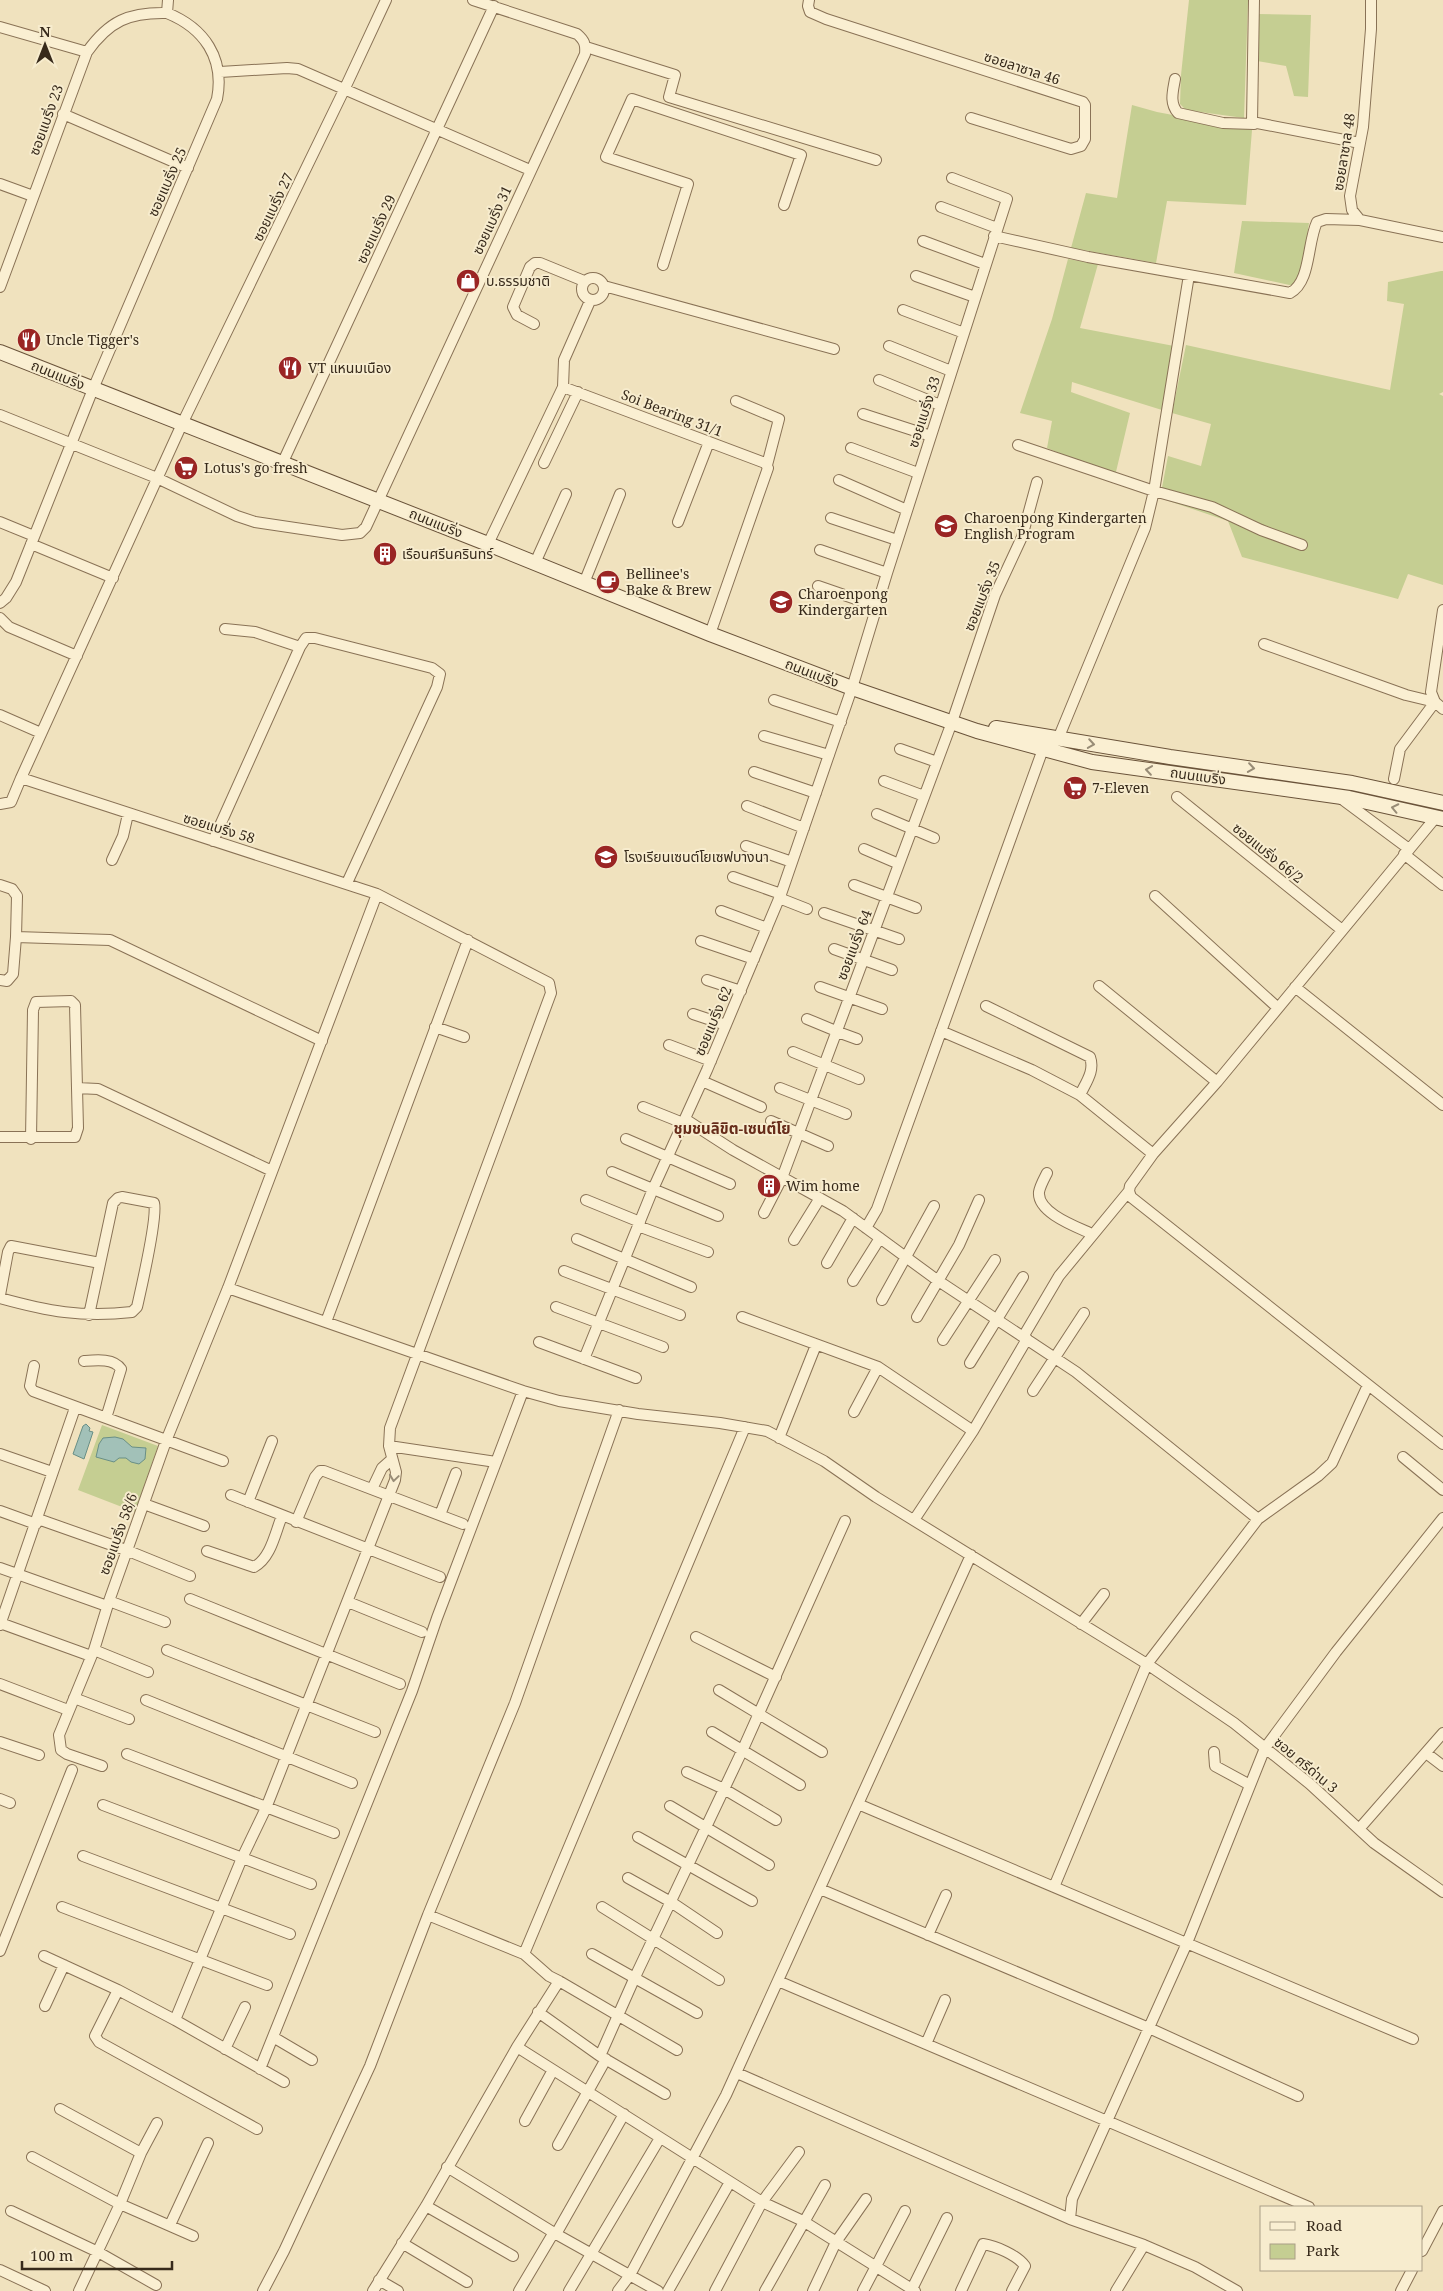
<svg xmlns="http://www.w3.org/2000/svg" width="1443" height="2291" font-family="'Noto Serif','Noto Sans Thai',serif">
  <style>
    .green { fill: #c5ce92 }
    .water { fill: #a2c1b8; stroke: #698f86 }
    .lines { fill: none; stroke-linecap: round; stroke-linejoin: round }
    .street-casing { stroke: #897256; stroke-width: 12 }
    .secondary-casing { stroke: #6a533a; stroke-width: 16 }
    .street { stroke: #faefd2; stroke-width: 10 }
    .secondary { stroke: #faefd2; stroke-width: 14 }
    .oneway { stroke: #988c76 }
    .labels { text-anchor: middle; stroke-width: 4; stroke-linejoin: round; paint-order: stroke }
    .street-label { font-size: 14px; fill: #372a1b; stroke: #f7ecce }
    .poi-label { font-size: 14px; fill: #372a1b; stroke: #f7ecce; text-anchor: start }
    .neighbourhood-label { font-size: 15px; font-weight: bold; fill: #662b19; stroke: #f7ecce }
  </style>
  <rect width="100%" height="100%" fill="#f0e2be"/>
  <path class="green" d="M 1189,0 L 1248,0 L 1244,118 L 1186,110 L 1180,104 L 1181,75 Z
    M 1258,14 L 1311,15 L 1308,97 L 1294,96 L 1286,66 L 1257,61 Z
    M 1132,105 L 1157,112 L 1252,130 L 1246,205 L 1167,201 L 1156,263 L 1071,248 L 1086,193 L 1117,198 Z
    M 1242,221 L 1309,223 L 1300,281 L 1294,286 L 1234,273 Z
    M 1068,259 L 1098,264 L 1080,328 L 1174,346 L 1162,410 L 1072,382 L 1071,392 L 1130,413 L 1115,476 L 1047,448 L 1052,421 L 1020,413 L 1052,319 Z
    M 1441,271 L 1443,271 L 1443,392 L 1439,394 L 1443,396 L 1443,585 L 1408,574 L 1398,599 L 1242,557 L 1228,521 L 1160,498 L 1168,456 L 1201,466 L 1211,424 L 1172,413 L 1186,345 L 1390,390 L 1404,304 L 1387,301 L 1388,282 Z
    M 102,1425 L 158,1446 L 135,1512 L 78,1490 Z"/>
  <path class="water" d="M 86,1424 L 90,1428 L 89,1431 L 93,1432 L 84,1459 L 73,1454 L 83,1426 Z
    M 115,1437 L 123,1439 L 132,1447 L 146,1448 L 145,1459 L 139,1464 L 131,1462 L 126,1458 L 119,1458 L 114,1462 L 96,1457 L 99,1444 L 103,1438 Z"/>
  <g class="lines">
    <g class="street-casing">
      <path id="street" d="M 809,0 L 808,6 L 810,12 L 826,19 L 1083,102 L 1085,105 L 1085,139 L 1081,146 L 1071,149 L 971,118
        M 1254,0 L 1252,122 L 1360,143
        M 1371,0 L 1371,29 L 1363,127 L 1350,196 L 1352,210 L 1360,220 L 1443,237
        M 0,27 L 87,52
        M 586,47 L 675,75 L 669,97 L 876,160
        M 220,72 L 287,68 L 298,69 L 530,170
        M 1175,79 C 1173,91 1169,103 1178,113 L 1223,123 L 1254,124
        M 63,114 L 188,168
        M 0,184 L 33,196
        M 941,207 L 997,228
        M 994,236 L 1088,257 L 1290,293 C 1311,282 1307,243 1317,222 L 1326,219 L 1360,220
        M 923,241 L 985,264
        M 663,265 L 688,184 L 606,157 L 632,99 L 801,155 L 784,205
        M 916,276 L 975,297
        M582 289a11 11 0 1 1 22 0a11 11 0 1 1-22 0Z
        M 604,286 L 834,349
        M 0,287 L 87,52 C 109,21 129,12 167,13
        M 903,310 L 964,333
        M 534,324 L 517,315 L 513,307 L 530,267 L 535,263 L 540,263 L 584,281
        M 889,346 L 951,371
        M 879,380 L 940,405
        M 563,387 L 564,360 L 590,301
        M 736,401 L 779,419 L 767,465
        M 863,414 L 931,436
        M 0,415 L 157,478 L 237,516 L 255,522 L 342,535 L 360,533 L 366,527 L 585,54 C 586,44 584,40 577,34 L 473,0
        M 1018,445 L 1154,491 L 1212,507 L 1261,530 L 1302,545
        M 851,448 L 918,473
        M 544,463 L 578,392
        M 282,464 L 494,6
        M 839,480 L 907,510
        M 831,518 L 897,540
        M 0,522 L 34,536
        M 678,522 L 709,442
        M 31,544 L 113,578
        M 488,544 L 563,387 L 765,463 L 768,468 L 710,634
        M 820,550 L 887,573
        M 535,563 L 566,494
        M 584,583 L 620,494
        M 818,586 L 876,606
        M 0,603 L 6,598 L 16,582 L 93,389 L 217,99 C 225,58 204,28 167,13 L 168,0
        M 1443,610 L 1431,692 L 1435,702 L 1443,709
        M 0,618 L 9,627 L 77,656
        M 225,629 L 255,632 L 300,647
        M 1264,644 L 1406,695 L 1435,702 L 1400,749 L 1394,779
        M 774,700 L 841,722
        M 0,715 L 41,733
        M 764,736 L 829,755
        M 1058,739 L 1145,528 L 1154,491 L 1189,275
        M 900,749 L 937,762
        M 754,772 L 816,793
        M 884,781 L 924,796
        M 1177,797 L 1342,930
        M 1339,797 L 1409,849
        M 0,804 L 11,802 L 21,778
        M 747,806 L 804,828
        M 877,814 L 934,838
        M 213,841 L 300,647 L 306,638 L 315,638 L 432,668 L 440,674 L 437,687 L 347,883
        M 746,846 L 792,862
        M 864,849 L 899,864
        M 1404,854 L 1443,885
        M 112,860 L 123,836 L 128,814
        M 733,877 L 781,894
        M 0,885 L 12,889 L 17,896 L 16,937
        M 854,885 L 916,908
        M 1155,896 L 1278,1008
        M 779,898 L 807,909
        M 721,911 L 767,928
        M 824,913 L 899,939
        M 701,941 L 754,959
        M 834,949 L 892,970
        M 0,980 L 7,981 L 13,974 L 16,937 L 110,940 L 322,1041
        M 707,980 L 741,991
        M 1099,986 L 1217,1082
        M 820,987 L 882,1009
        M 1295,987 L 1443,1105
        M 986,1006 L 1090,1057 C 1095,1071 1086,1082 1080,1095
        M 693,1014 L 726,1025
        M 807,1019 L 836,1031
        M 435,1027 L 464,1037
        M 835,1031 L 857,1039
        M 941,1031 L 1032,1070 L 1080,1095 L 1153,1154
        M 669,1045 L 711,1061
        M 793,1052 L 859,1079
        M 702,1081 L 761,1107
        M 780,1088 L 846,1114
        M 643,1107 L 683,1123
        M 685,1119 L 733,1150 L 843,1211 L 937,1280 L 1076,1372 L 1258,1519
        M 771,1121 L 828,1146
        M 0,1137 L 75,1137 L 78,1128 L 77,1088 L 98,1089 L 272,1171
        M 31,1139 L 33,1010 L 36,1002 L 71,1001 L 75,1005 L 77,1088
        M 626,1139 L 730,1184
        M 612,1172 L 718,1216
        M 1047,1173 C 1044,1179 1040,1186 1039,1192 C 1037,1213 1077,1227 1092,1234
        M 1129,1191 L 1131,1197 L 1443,1444
        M 586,1200 L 640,1222
        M 764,1213 L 782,1178 L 952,722 L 995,595 L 1022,537 L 1037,482
        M 638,1226 L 708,1252
        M 866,1228 L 877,1209 L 1043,749
        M 577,1239 L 691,1287
        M 794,1240 L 820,1198
        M 827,1263 L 853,1218
        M 564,1271 L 680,1315
        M 853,1281 L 880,1238
        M 228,1288 L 523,1391 L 559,1401 L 638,1414 L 720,1423 L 767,1431 L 824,1461 L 876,1497 L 1147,1664 L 1234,1723 L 1310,1784 L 1374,1843 L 1443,1892
        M 0,1295 L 8,1252 L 11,1246 L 100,1263
        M 0,1298 C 47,1311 82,1318 132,1312 L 137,1307 C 141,1289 158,1217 154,1203 L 122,1197 L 118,1198 L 113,1203 L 89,1315
        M 882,1300 L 934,1206
        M 556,1307 L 663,1347
        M 742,1317 L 878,1367 L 973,1431
        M 917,1317 L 959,1245 L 979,1200
        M 326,1322 L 468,940
        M 1023,1337 L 1059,1276 L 1129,1191 L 1130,1186 L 1153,1154 L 1217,1082 L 1436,817
        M 943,1340 L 995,1260
        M 539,1342 L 636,1378
        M 584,1359 L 653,1189 L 707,1070 L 781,894 L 852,688 L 887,573 L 1007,199 L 952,178
        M 84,1361 C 96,1360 114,1358 121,1369 L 106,1418
        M 970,1363 L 1023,1277
        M 34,1366 L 30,1386 L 33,1391 L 223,1461
        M 1033,1391 L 1084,1313
        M 854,1412 L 878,1367
        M 779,1438 L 816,1345
        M 389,1446 L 496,1462
        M 0,1454 L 52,1472
        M 1403,1457 L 1443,1490
        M 372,1489 L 382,1468 L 391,1460
        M 231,1495 L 440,1577
        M 248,1502 L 272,1441
        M 144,1504 L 204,1526
        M 0,1511 L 36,1524
        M 440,1515 L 456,1473
        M 38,1519 L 126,1550 L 190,1576
        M 914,1520 L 973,1431 L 1027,1339
        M 296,1522 L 315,1477 L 320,1471 L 324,1471 L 463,1524
        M 207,1551 L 254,1567 C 271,1558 275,1533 282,1516
        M 0,1568 L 107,1606
        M 190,1599 L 400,1684
        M 109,1601 L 165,1622
        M 348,1602 L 422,1632
        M 0,1623 L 91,1656
        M 1081,1624 L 1104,1594
        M 0,1625 L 75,1408
        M 696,1637 L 776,1677
        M 94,1650 L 148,1672
        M 167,1650 L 375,1732
        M 0,1684 L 68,1710
        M 719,1690 L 822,1752
        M 74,1698 L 129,1719
        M 146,1700 L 352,1783
        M 712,1732 L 800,1785
        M 0,1742 L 39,1755
        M 1214,1752 L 1215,1766 L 1250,1785
        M 1426,1753 L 1443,1766
        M 127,1754 L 334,1833
        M 102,1766 L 67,1754 L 61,1750 L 59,1735 L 94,1650 L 109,1601 L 166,1441 L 228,1288 L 377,894 L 21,778 L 182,424 L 345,88 L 386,0
        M 687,1772 L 724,1789 L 776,1820
        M 0,1799 L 10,1803
        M 858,1804 L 1413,2039
        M 103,1805 L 311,1884
        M 670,1806 L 769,1865
        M 1359,1829 L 1443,1733
        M 638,1837 L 752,1901
        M 83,1856 L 290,1934
        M 628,1878 L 671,1902 L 717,1933
        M 1054,1887 L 1147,1664 L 1258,1519 L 1318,1476 L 1332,1463 L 1368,1385
        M 820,1889 L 1149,2028 L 1298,2096
        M 62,1907 L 267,1985
        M 602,1907 L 719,1980
        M 928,1935 L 946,1895
        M 0,1951 L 72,1770
        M 524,1954 L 745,1427
        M 592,1954 L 697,2013
        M 44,1956 L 118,1990 L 175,2020 L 242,1858 L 266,1808 L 395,1480 L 396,1472 L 389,1446 L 390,1428 L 551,993 L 549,983 L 377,894
        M 559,1981 L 677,2050
        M 778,1981 L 1309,2207
        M 118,1990 L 95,2036 L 99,2042 L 257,2129
        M 45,2006 L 64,1965
        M 538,2012 L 600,2056 L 665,2094
        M 175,2020 L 284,2082
        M 273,2037 L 312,2060
        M 926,2044 L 945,2000
        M 517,2047 L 762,2202 L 803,2221 L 915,2291
        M 225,2049 L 245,2007
        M 600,2056 L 635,1977 L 743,1749 L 845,1521
        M 260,2069 L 412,1691 L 437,1618 L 523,1391
        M 737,2073 L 1070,2219 L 1144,2245 L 1195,2267 L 1237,2291
        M 60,2109 L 141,2153
        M 525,2121 L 553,2070
        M 558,2145 L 606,2059
        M 32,2157 L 120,2204 L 193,2236
        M 447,2167 L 556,2234 L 658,2291
        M 426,2206 L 513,2256
        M 11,2211 L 98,2252 L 156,2285
        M 1070,2219 L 1072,2199 L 1187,1943 L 1265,1748 L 1336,1652 L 1443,1518
        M 170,2225 L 208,2143
        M 556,2234 L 624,2114
        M 402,2243 L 467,2282
        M 1422,2251 L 1443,2211
        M 0,2270 L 45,2291
        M 379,2280 L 398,2291
        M 79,2291 L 120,2204 L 141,2153 L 157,2123
        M 263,2291 L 284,2251 L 370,2066 L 428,1915 L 515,1703 L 619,1410
        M 373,2291 L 426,2206 L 517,2047 L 559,1981 L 549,1976 L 524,1954 L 428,1915
        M 519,2291 L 554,2232
        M 569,2291 L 660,2138
        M 618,2291 L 630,2275 L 726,2095 L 971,1555
        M 668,2291 L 730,2182
        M 715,2291 L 762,2202 L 799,2152
        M 765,2291 L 825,2185
        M 813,2291 L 836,2242 L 866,2199
        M 863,2291 L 905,2211
        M 911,2291 L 947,2218
        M 961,2291 L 983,2244 C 996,2246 1017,2255 1025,2266 L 1012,2291
        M 1116,2291 L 1144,2245
        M 1401,2291 L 1412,2270"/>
    </g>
    <g class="secondary-casing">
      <path id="secondary" d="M 0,352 L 488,544 L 710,634 L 852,688 L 977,731 L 1092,762 L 1349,798 L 1443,819
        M 996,728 L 1170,757 L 1352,783 L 1443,803"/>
    </g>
    <use href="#street" class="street"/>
    <use href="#secondary" class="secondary"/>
  </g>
  <defs><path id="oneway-chevron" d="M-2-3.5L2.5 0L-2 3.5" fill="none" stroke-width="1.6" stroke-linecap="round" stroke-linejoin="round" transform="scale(1.25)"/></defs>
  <g class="oneway">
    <use href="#oneway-chevron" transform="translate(1091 744) rotate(9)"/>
    <use href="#oneway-chevron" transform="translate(1251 768) rotate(8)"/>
    <use href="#oneway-chevron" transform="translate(1149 770) rotate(-172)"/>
    <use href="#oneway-chevron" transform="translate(1395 808) rotate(-168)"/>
    <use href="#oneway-chevron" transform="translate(394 1478) rotate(98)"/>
  </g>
  <defs>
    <g id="shop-disc" transform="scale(1.25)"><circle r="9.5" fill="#9a2524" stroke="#f7ecce"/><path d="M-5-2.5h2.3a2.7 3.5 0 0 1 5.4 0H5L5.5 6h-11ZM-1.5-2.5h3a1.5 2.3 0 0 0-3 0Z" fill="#fff"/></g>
    <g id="restaurant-disc" transform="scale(1.25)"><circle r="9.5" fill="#9a2524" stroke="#f7ecce"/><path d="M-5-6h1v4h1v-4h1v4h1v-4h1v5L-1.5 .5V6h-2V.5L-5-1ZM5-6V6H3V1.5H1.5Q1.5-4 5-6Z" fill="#fff"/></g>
    <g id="supermarket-disc" transform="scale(1.25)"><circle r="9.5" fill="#9a2524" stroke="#f7ecce"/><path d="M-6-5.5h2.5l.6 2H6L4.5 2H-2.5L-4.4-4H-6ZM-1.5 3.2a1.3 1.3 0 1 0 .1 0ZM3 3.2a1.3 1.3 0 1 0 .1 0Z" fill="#fff"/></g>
    <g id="school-disc" transform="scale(1.25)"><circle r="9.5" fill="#9a2524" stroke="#f7ecce"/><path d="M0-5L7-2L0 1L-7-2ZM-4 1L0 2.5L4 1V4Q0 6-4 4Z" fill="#fff"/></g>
    <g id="building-disc" transform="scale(1.25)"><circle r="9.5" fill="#9a2524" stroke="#f7ecce"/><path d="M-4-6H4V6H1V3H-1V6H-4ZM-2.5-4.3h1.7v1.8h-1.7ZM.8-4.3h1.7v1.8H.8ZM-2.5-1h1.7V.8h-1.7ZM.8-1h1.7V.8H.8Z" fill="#fff"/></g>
    <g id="cafe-disc" transform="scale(1.25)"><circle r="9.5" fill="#9a2524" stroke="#f7ecce"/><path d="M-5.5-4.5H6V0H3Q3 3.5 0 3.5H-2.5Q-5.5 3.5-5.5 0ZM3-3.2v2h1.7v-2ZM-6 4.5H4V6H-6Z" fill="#fff"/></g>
  </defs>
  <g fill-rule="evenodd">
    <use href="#shop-disc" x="468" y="281"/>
    <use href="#restaurant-disc" x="29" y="340"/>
    <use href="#restaurant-disc" x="290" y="368"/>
    <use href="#supermarket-disc" x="186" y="468"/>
    <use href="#school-disc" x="946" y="526"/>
    <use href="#building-disc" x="385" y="554"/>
    <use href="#cafe-disc" x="608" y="582"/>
    <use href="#school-disc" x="781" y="602"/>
    <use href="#supermarket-disc" x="1075" y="788"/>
    <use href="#school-disc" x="606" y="857"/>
    <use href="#building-disc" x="769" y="1186"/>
  </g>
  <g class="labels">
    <g class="street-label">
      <text transform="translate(1022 68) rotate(18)" y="5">ซอยลาซาล 46</text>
      <text transform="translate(46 120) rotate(-70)" y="5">ซอยแบริ่ง 23</text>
      <text transform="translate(1344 152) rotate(-81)" y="5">ซอยลาซาล 48</text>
      <text transform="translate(167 182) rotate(-66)" y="5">ซอยแบริ่ง 25</text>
      <text transform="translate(273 207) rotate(-64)" y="5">ซอยแบริ่ง 27</text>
      <text transform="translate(492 220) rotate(-65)" y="5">ซอยแบริ่ง 31</text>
      <text transform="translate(376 229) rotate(-65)" y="5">ซอยแบริ่ง 29</text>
      <text transform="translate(58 375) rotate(22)" y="5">ถนนแบริ่ง</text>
      <text transform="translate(924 412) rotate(-72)" y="5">ซอยแบริ่ง 33</text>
      <text transform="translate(672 413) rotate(21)" y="5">Soi Bearing 31/1</text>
      <text transform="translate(436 523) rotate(22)" y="5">ถนนแบริ่ง</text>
      <text transform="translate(982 596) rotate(-68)" y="5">ซอยแบริ่ง 35</text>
      <text transform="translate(812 673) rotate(21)" y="5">ถนนแบริ่ง</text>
      <text transform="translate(1198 776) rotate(8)" y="5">ถนนแบริ่ง</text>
      <text transform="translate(219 828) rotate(17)" y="5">ซอยแบริ่ง 58</text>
      <text transform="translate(1268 853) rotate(39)" y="5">ซอยแบริ่ง 66/2</text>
      <text transform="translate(854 945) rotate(-69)" y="5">ซอยแบริ่ง 64</text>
      <text transform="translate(713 1021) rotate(-67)" y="5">ซอยแบริ่ง 62</text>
      <text transform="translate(118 1534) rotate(-70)" y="5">ซอยแบริ่ง 58/6</text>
      <text transform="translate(1306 1765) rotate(40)" y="5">ซอย ศรีด่าน 3</text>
    </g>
    <g class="poi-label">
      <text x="486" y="286">บ.ธรรมชาติ</text>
      <text x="46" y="345">Uncle Tigger's</text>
      <text x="308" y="373">VT แหนมเนือง</text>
      <text x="204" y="473">Lotus's go fresh</text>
      <text x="964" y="523">Charoenpong Kindergarten<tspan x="964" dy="16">English Program</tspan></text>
      <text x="402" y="559">เรือนศรีนครินทร์</text>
      <text x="626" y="579">Bellinee's<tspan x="626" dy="16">Bake &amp; Brew</tspan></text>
      <text x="798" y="599">Charoenpong<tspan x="798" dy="16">Kindergarten</tspan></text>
      <text x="1092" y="793">7-Eleven</text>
      <text x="624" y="862">โรงเรียนเซนต์โยเซฟบางนา</text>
      <text x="786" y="1191">Wim home</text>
    </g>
    <g class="neighbourhood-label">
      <text x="732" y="1134">ชุมชนลิขิต-เซนต์โย</text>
    </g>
  </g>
  <rect x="1260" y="2206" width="162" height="65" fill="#f7ecce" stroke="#aa9e86"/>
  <rect x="1270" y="2222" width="25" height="8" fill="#faefd2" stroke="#aa9e86"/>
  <text x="1306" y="2231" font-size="15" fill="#372a1b">Road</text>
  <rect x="1270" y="2244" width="25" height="15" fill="#c5ce92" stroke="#aa9e86"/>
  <text x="1306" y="2256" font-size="15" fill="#372a1b">Park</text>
  <g transform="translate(45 45)" stroke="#f7ecce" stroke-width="4" paint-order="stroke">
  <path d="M0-4L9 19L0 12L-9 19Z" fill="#372a1b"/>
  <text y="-8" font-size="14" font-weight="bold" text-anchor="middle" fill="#372a1b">N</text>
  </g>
  <path d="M22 2261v8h150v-8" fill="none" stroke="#372a1b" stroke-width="2.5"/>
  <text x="30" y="2261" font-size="15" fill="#372a1b" stroke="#f7ecce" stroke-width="4" paint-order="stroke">100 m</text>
</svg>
